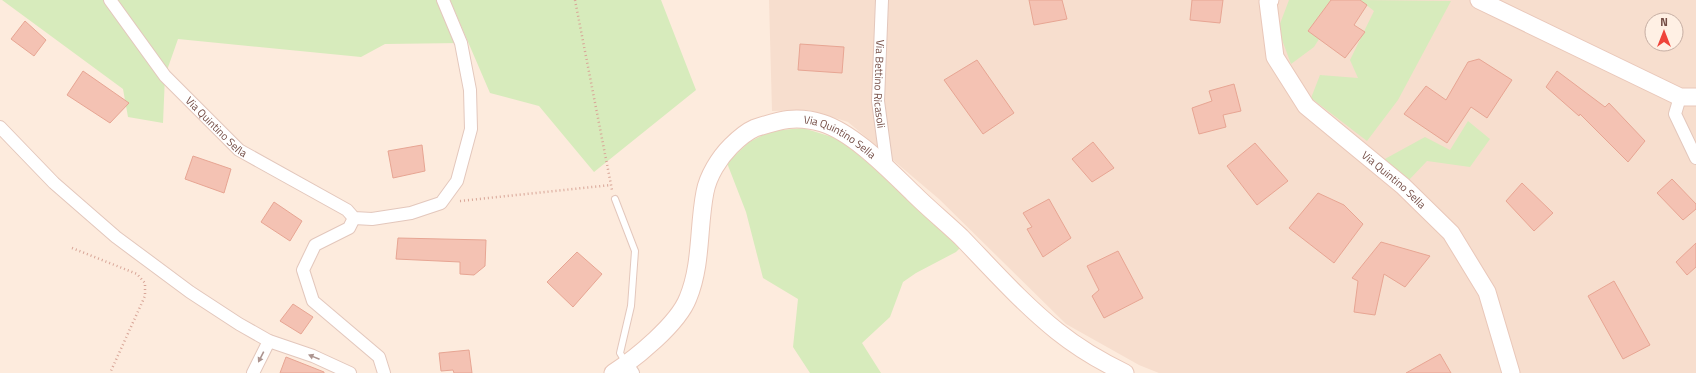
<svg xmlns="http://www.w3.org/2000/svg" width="1696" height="373" font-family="'Titillium Web',sans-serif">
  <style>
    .residential { fill: #f7dece; fill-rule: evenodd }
    .green { fill: #d7ebbc }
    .building { fill: #f4c2b3; stroke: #e7a593 }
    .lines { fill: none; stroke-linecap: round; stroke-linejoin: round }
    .lane-casing { stroke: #e3c7bc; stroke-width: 8 }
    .street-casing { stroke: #e3c7bc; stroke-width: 14 }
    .secondary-casing { stroke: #e9c7b9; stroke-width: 19 }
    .path { stroke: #d8a597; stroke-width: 2.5; stroke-dasharray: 1 3; stroke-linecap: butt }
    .lane { stroke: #fff; stroke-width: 6 }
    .street { stroke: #fff; stroke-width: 12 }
    .secondary { stroke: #fff; stroke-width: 17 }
    .oneway { fill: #ac948f }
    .labels { text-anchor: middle; stroke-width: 3; stroke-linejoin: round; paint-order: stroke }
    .street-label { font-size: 11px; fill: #744d45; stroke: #fff0e4 }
  </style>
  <rect width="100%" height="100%" fill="#fdebdd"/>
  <path class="residential" d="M 769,0 L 1696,0 L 1696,373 L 1159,373 L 1139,365 L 1066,324 L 939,199 L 848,122 L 809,110 L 772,111 ZM 1652,20 L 1676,20 L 1676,44 L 1652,44 Z"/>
  <path class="green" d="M 2,0 L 443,0 L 461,43 L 385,44 L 361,57 L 178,39 L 165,76 L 163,123 L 128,117 L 123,89 Z
    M 450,0 L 661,0 L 696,90 L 594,172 L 539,106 L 490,93 Z
    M 1289,0 L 1331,0 L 1308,31 L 1319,39 L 1314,47 L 1291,64 L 1278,29 Z
    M 1360,0 L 1451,1 L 1398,100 L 1367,141 L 1311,98 L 1320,75 L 1358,78 L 1350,60 L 1374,11 Z
    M 1468,121 L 1490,139 L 1470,167 L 1427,161 L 1408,181 L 1383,160 L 1425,137 L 1450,150 Z
    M 803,128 L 842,140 L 928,216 L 960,248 L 956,252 L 916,273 L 903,282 L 890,317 L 862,343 L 881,373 L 810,373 L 793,347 L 798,299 L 763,278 L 746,212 L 727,163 L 749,142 L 771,131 Z"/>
  <path class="building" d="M 1029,0 L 1062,0 L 1067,19 L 1034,25 Z
    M 1192,0 L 1223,0 L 1220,23 L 1190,20 Z
    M 1331,0 L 1360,0 L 1367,5 L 1354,25 L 1365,32 L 1345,58 L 1308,31 Z
    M 25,21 L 46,40 L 34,56 L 11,39 Z
    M 800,44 L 844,47 L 842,73 L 798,70 Z
    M 1479,59 L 1512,80 L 1487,118 L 1471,107 L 1447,143 L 1404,114 L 1426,86 L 1446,100 L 1468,62 Z
    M 977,60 L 1014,113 L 983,134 L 944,80 Z
    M 83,71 L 129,103 L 110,123 L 67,95 Z
    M 1557,71 L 1605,107 L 1609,103 L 1645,141 L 1628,162 L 1580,114 L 1579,116 L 1546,87 Z
    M 1234,84 L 1241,111 L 1223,115 L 1226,127 L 1199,134 L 1192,108 L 1212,101 L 1209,91 Z
    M 1093,142 L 1114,168 L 1092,182 L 1072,159 Z
    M 1255,143 L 1288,181 L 1257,205 L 1227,166 Z
    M 422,145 L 425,171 L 393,178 L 388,151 Z
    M 193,156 L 231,169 L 224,193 L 185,179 Z
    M 1672,179 L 1696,204 L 1696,209 L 1683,220 L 1657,193 Z
    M 1522,183 L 1553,213 L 1534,231 L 1506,201 Z
    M 1318,193 L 1344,205 L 1363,224 L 1334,263 L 1289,228 Z
    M 1049,199 L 1071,238 L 1043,257 L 1027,229 L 1032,227 L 1023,213 Z
    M 274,202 L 302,221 L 290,241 L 261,222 Z
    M 398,238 L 486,240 L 485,266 L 474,275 L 460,274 L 460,262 L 396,259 Z
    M 1381,242 L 1430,256 L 1405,287 L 1384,274 L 1375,315 L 1354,312 L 1358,281 L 1352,278 Z
    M 1696,243 L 1696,267 L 1687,275 L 1676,262 Z
    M 1118,251 L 1143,298 L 1104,318 L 1092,296 L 1099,290 L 1087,266 Z
    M 577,252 L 602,274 L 573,307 L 547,282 Z
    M 1614,281 L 1650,345 L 1623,359 L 1588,296 Z
    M 293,304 L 313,317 L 301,334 L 280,321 Z
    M 469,350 L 472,373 L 454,373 L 453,370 L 441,371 L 439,353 Z
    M 1440,354 L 1451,373 L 1406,373 Z
    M 286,357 L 324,372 L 324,373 L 280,373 Z"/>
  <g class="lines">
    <g class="lane-casing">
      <path id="lane" d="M 615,199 L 635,251 L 631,306 L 620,353 L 626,363"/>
    </g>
    <g class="street-casing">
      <g id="street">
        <path id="s1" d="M 110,0 L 165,76 L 239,150 L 347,210 L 354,218 L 372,219 L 411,213 L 441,203 L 457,181 L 471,129 L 470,90 L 461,43 L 443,0"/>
        <path id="s2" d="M 882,0 L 878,101 L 887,168"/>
        <path d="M 1680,97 L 1675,114 L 1696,158"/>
        <path d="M 0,127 L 54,183 L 116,237 L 190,292 L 239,324 L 269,341 L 313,356 L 350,373"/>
        <path d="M 354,218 L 349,228 L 315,245 L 303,270 L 313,301 L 379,357 L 384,373"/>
        <path d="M 627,364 L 633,373"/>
        <path d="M 253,373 L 269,341"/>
      </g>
    </g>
    <g class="secondary-casing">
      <g id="secondary">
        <path id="s3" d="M 1270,0 L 1268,2 L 1275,57 L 1306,106 L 1403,186 L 1451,233 L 1487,292 L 1511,373"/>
        <path d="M 1479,0 L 1680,97 L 1696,97"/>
        <path id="s4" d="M 613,373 C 636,358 678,324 688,298 C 702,264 698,227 705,192 C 708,176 719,158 731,146 C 738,139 746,132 755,128 C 780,120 796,115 822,123 C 854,133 889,170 913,193 C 928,208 945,222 961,237 C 992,269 1022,303 1057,331 C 1077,347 1102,362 1125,373"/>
      </g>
    </g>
    <path class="path" d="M 575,0 L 612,190
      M 460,201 L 611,185
      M 72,248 L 137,274 L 145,283 L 145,296 L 110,373"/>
    <use href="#lane" class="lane"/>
    <use href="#street" class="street"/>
    <use href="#secondary" class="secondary"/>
  </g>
  <defs><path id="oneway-solid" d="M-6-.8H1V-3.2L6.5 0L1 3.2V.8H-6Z"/></defs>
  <g class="oneway">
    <use href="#oneway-solid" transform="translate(261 357) rotate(117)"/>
    <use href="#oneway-solid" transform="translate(314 357) rotate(-158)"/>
  </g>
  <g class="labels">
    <g class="street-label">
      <text dy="4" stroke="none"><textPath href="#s2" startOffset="84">Via Bettino Ricasoli</textPath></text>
      <text dy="4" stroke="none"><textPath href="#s1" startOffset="166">Via Quintino Sella</textPath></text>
      <text dy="4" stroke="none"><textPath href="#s4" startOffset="389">Via Quintino Sella</textPath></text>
      <text dy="4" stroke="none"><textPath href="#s3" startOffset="231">Via Quintino Sella</textPath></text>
    </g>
  </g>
  <g transform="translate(1664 32)"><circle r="19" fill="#fff0e4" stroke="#c7afa4"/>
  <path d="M0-3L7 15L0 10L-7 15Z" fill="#ef443a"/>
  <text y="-6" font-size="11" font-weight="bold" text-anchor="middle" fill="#744d45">N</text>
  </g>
</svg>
